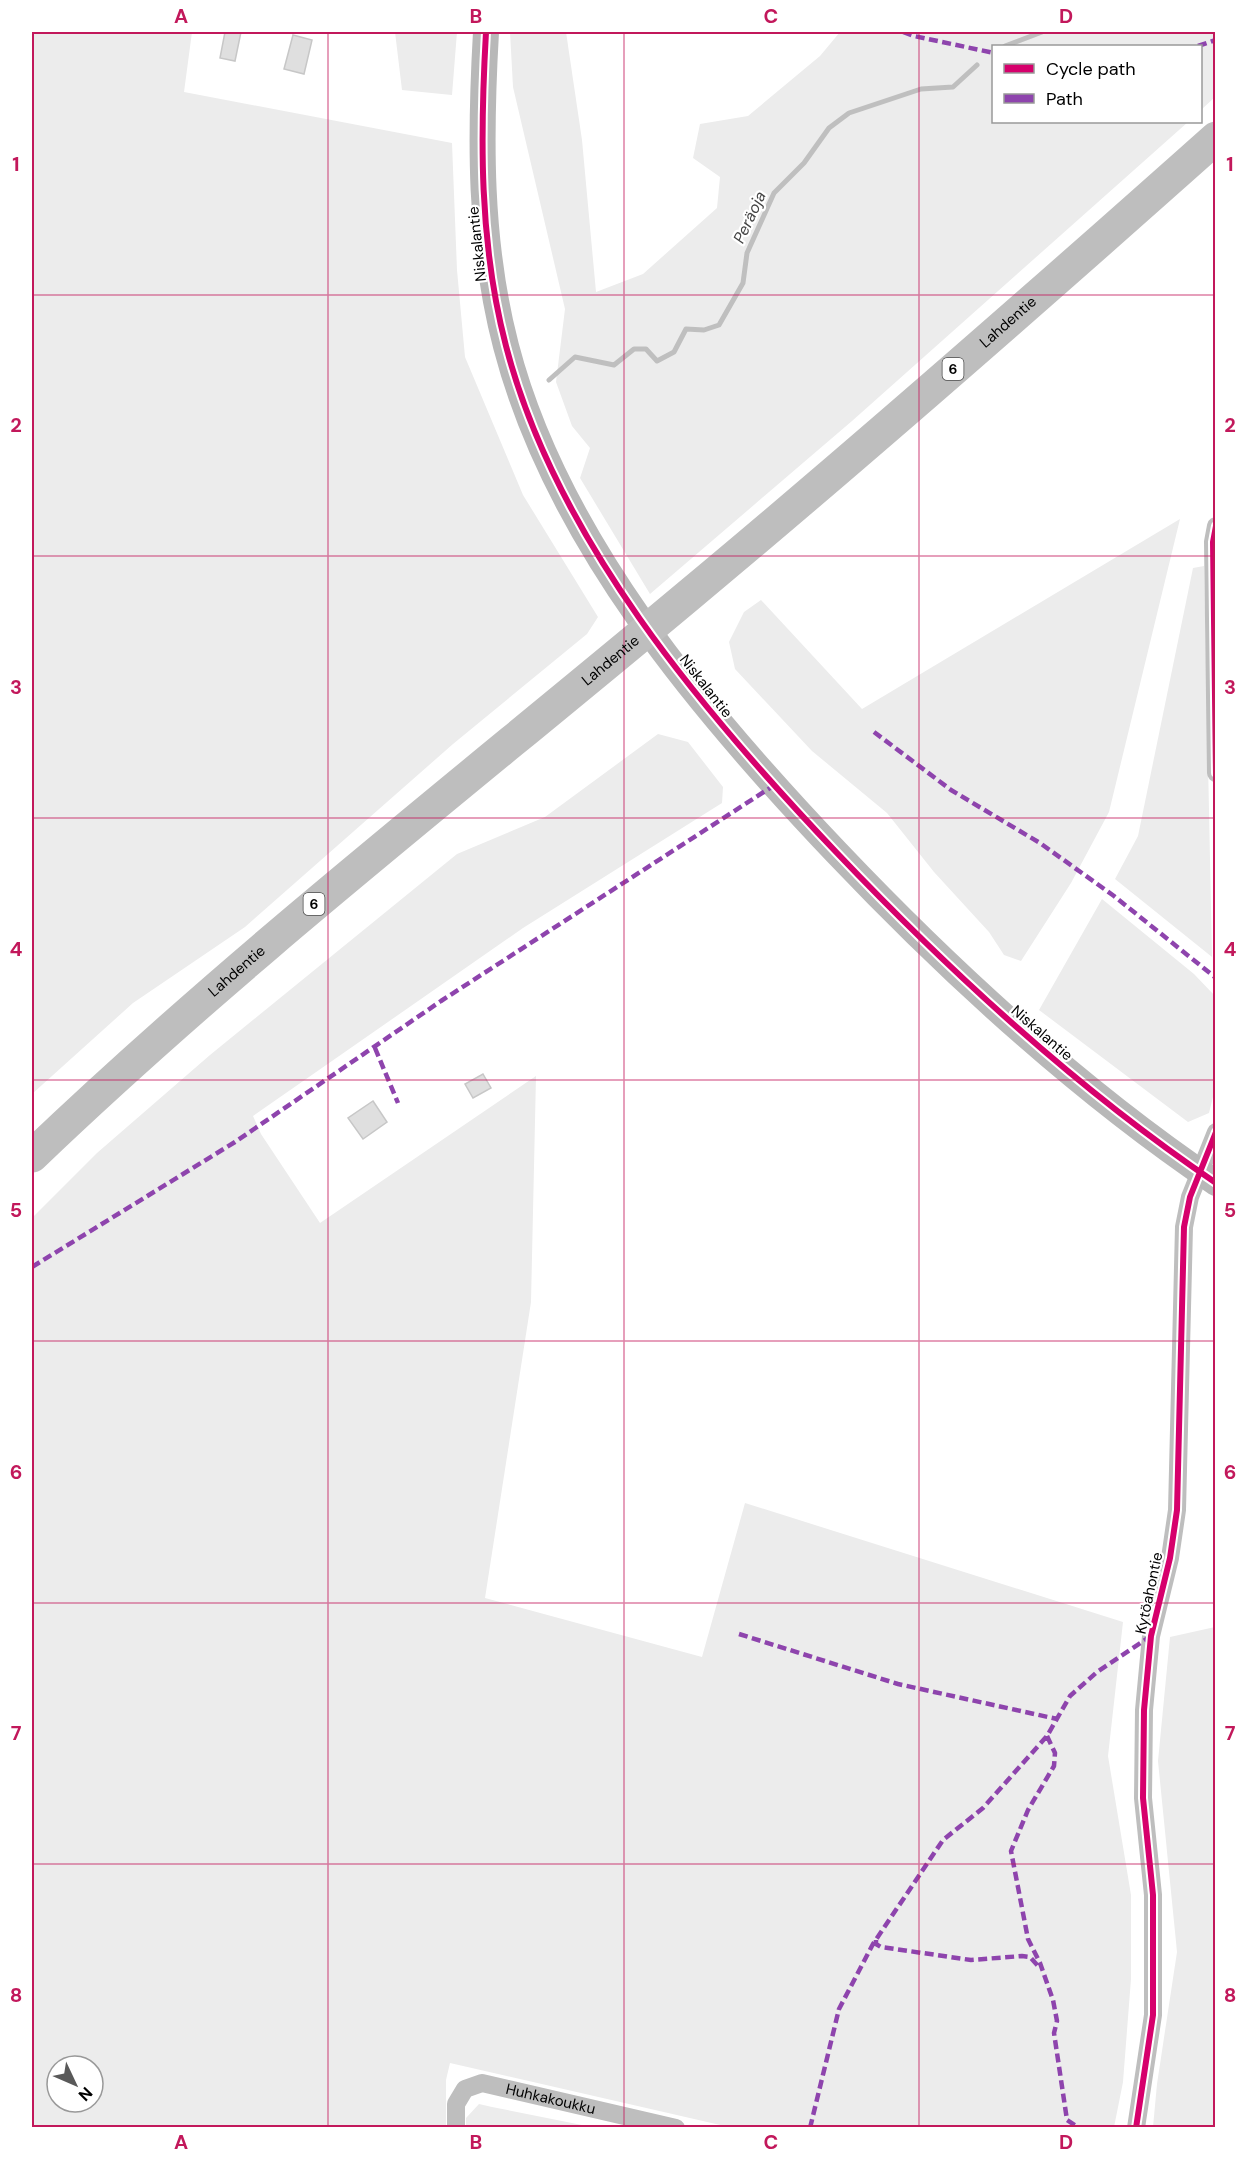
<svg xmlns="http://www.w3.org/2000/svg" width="1247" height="2159" font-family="'DM Sans',sans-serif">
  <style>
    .green { fill: #ececec; fill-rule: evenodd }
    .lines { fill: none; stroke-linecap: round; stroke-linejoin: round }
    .stream { stroke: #bfbfbf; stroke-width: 5 }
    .building { fill: #dfdfdf; stroke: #c7c7c7; stroke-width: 1.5 }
    .street { stroke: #bebebe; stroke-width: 18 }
    .secondary { stroke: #b8b8b8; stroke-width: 26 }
    .highway { stroke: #bebebe; stroke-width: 33 }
    .quiet { stroke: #8e44ad; stroke-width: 4.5; stroke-dasharray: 9 4.5; stroke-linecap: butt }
    .cycleway-casing { stroke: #fff; stroke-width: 10 }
    .cycleway { stroke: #d6006c; stroke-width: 6 }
    .grid { fill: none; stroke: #c2185b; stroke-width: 1.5; stroke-opacity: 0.55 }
    .labels { text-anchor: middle; stroke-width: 4.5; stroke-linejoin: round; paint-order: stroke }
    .shield { fill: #fff; stroke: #4c4c4c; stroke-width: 1.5 }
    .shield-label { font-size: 14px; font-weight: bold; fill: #000 }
    .street-label { font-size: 15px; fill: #000; stroke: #fff }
    .water-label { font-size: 16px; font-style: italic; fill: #444; stroke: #fff }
    .neatline { fill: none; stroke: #c2185b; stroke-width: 2 }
    .grid-label { font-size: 20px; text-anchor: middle; font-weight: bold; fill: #c2185b }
  </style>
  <rect width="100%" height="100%" fill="#fff"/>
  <path class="green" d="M 32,32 L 192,32 L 184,92 L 452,143 L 457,270 L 465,357 L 523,495 L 598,617 L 587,634 L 453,744 L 245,927 L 133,1003 L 32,1094 Z
    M 395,32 L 457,32 L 452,95 L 402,90 Z
    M 510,32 L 566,32 L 582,140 L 596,292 L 643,274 L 717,208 L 720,177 L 693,158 L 700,124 L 748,116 L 820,56 L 840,32 L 1215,32 L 1215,97 L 1201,110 L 1200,46 L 994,46 L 994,122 L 1188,122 L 852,421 L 650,594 L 580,478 L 590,448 L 572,426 L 556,382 L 565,309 L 513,87 Z
    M 1180,519 L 1109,812 L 1071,883 L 1021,961 L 1004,955 L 989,932 L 934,872 L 887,813 L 812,751 L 735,669 L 729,642 L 744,612 L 761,600 L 862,709 Z
    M 1204,566 L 1212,957 L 1115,879 L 1138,836 L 1193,568 Z
    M 658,734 L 688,742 L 723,787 L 722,803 L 523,928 L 253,1116 L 261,1134 L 320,1223 L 536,1076 L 531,1302 L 485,1598 L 702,1657 L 745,1503 L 1123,1622 L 1108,1756 L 1131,1895 L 1131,1979 L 1123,2082 L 1114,2127 L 729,2127 L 450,2063 L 446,2080 L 446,2127 L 32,2127 L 32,1218 L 97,1153 L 210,1055 L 457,854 L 545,817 ZM 57,2066 L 93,2066 L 93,2102 L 57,2102 Z
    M 1102,899 L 1194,974 L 1215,996 L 1216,1085 L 1209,1113 L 1188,1122 L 1039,1010 Z
    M 1215,1627 L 1215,2127 L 1153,2127 L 1157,2084 L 1177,1952 L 1158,1761 L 1170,1637 Z
    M 479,2104 L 492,2107 L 592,2127 L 466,2127 L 466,2118 Z"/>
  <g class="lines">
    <path class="stream" d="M 1005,46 L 1042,32
      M 549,380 L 575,357 L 614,365 L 634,349 L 646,349 L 657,361 L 674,352 L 686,329 L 704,330 L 719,325 L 743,283 L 747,253 L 774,193 L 804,163 L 829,128 L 849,113 L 921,89 L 953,87 L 977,65"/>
  </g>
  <path class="building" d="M 225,32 L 241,32 L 235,61 L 220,58 Z
    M 293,35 L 312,40 L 304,74 L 284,69 Z
    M 483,1074 L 491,1088 L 473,1098 L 465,1084 Z
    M 373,1101 L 387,1122 L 363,1139 L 348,1118 Z"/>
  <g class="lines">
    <g class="street">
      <path d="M 1216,526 L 1213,542 L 1216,773"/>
      <path id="s1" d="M 456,2128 L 456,2104 L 465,2089 L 482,2083 L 676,2128"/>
      <path d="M 1136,2128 L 1153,2015 L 1153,1895 L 1143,1798 L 1144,1710 L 1151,1636 L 1170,1558 L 1177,1510 L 1184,1227 L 1190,1197 L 1216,1132"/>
    </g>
    <path class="secondary" d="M 486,32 C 480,137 479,243 506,346 C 556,539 702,711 837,853 C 952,974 1077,1089 1216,1183"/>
    <path class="highway" id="s2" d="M 32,1156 C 240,957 467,781 688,596 C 867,447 1042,293 1216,138"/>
    <path class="quiet" d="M 903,32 L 914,36 L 994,53
      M 1198,46 L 1216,40
      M 874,732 L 951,790 L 1040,843 L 1114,896 L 1216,978
      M 375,1048 L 398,1103
      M 32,1267 L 235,1142 L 441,1001 L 773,786
      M 739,1634 L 898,1684 L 1057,1719
      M 1047,1736 L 1055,1753 L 1054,1766 L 1028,1810 L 1011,1851 L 1028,1939 L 1040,1963 L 1053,2000 L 1057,2021 L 1054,2033 L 1067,2120 L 1079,2128
      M 876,1940 L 876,1944 L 881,1947 L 971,1960 L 1022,1956 L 1030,1957 L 1039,1967
      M 810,2128 L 839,2009 L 873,1944 L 943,1840 L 983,1808 L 1047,1736 L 1070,1696 L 1097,1672 L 1151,1636"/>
    <g class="cycleway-casing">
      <path id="cycleway" d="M 486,32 C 480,137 479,243 506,346 C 556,539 702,711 837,853 C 952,974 1077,1089 1216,1183
        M 1216,526 L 1213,542 L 1216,773
        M 1136,2128 L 1153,2015 L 1153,1895 L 1143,1798 L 1144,1710 L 1151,1636 L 1170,1558 L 1177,1510 L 1184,1227 L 1190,1197 L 1216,1132"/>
    </g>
    <use href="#cycleway" class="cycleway"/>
  </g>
  <path class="grid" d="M 328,32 L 328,2128M 624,32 L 624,2128M 919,32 L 919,2128M 32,295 L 1216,295M 32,556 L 1216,556M 32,818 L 1216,818M 32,1080 L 1216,1080M 32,1341 L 1216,1341M 32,1603 L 1216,1603M 32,1864 L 1216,1864"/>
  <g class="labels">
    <g class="shield">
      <rect x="942.5" y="358" width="21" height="22" rx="4.5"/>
      <rect x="303.5" y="893" width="21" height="22" rx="4.5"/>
    </g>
    <g class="shield-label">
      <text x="953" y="374">6</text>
      <text x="314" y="909">6</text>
    </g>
    <g class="street-label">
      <text transform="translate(477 244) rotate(-96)" y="5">Niskalantie</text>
      <text dy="5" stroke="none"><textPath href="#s2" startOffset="1284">Lahdentie</textPath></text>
      <text dy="5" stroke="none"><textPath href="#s2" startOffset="762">Lahdentie</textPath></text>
      <text transform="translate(706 686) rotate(52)" y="5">Niskalantie</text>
      <text dy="5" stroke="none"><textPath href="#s2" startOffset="276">Lahdentie</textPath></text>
      <text transform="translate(1042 1033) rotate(41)" y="5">Niskalantie</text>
      <text transform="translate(1149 1593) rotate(-78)" y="5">Kytöahontie</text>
      <text dy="5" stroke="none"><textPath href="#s1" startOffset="130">Huhkakoukku</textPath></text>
    </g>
    <g class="water-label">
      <text transform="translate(749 217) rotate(-65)" y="6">Peräoja</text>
    </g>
  </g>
  <rect width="1247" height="2159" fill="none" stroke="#ffffff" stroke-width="66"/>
  <rect x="992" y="45" width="210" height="78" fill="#ffffff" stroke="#999999" stroke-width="1.5"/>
  <rect x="1004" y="64" width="30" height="9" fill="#d6006c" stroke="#999999" stroke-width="1.5"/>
  <text x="1046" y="75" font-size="18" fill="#000000">Cycle path</text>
  <rect x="1004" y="94" width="30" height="9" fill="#8e44ad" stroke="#999999" stroke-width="1.5"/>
  <text x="1046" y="105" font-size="18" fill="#000000">Path</text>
  <g transform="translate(75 2084) rotate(134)"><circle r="28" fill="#ffffff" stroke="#999999" stroke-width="1.5"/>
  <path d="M0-4.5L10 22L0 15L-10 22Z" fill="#595959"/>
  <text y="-9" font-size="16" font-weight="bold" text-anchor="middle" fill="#000000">N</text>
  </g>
  <rect x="33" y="33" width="1181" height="2093" class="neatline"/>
  <g class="grid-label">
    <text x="181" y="23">A</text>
    <text x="476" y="23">B</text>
    <text x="771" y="23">C</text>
    <text x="1066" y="23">D</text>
    <text x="16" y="171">1</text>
    <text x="1230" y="171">1</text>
    <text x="16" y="432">2</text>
    <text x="1230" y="432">2</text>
    <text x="16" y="694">3</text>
    <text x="1230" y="694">3</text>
    <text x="16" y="956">4</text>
    <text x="1230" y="956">4</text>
    <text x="16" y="1217">5</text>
    <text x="1230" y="1217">5</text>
    <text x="16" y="1479">6</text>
    <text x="1230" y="1479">6</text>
    <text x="16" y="1740">7</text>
    <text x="1230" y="1740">7</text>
    <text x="16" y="2002">8</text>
    <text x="1230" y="2002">8</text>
    <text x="181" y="2149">A</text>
    <text x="476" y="2149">B</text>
    <text x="771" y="2149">C</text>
    <text x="1066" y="2149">D</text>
  </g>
</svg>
